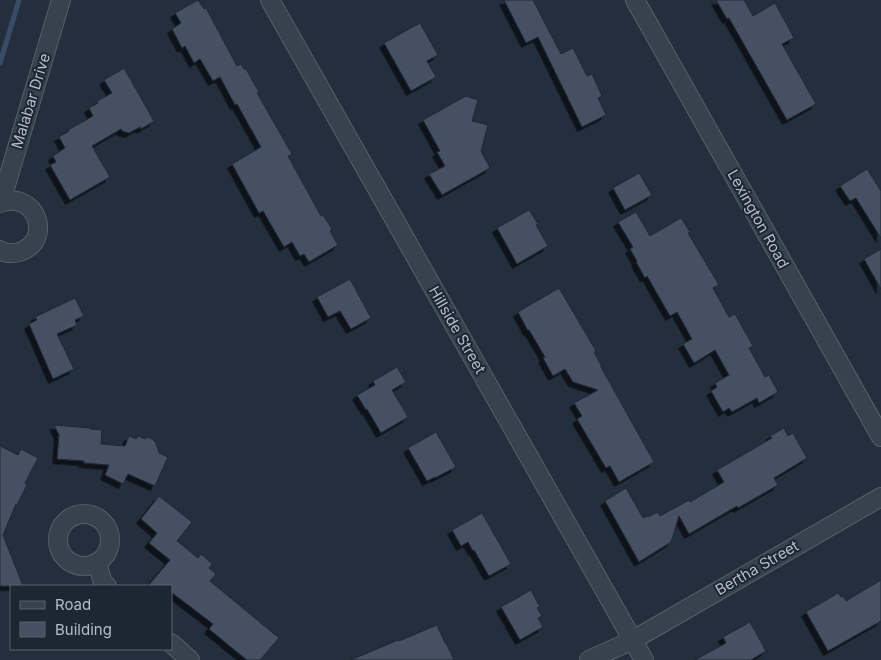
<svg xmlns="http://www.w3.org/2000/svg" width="881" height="660" font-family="Inter,sans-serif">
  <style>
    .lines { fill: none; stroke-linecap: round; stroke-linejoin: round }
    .stream { stroke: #394c67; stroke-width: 5 }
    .building { fill: #455162; stroke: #1f2835; filter: url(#shadow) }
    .minor-casing { stroke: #565f6c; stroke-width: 20 }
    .minor { stroke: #38414e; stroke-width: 18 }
    .labels { text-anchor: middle; stroke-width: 4; stroke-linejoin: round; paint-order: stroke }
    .street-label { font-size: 15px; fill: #b4bcc9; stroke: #1d2633 }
  </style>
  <defs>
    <filter id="shadow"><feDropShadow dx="-4.5" dy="4.5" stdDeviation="0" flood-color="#0009"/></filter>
  </defs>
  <rect width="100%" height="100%" fill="#242f3e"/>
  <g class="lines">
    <path class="stream" d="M 0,63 L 19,0"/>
  </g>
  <path class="building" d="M 198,0 L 204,9 L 206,8 L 237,66 L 241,64 L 244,69 L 246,69 L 259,92 L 257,93 L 292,154 L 288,156 L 305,187 L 321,216 L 323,215 L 332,229 L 330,231 L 338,245 L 309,262 L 304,254 L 300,256 L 292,242 L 284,247 L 263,211 L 259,213 L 232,164 L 261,147 L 237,104 L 235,105 L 220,77 L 213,81 L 200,59 L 194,63 L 185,46 L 182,48 L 172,29 L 181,23 L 175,13 Z
    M 504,0 L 533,0 L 561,54 L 573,48 L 587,76 L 592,74 L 602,96 L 598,98 L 606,115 L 582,127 L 538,37 L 526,43 Z
    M 716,0 L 744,0 L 753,16 L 775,3 L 794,38 L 782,44 L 816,104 L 787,120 L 729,18 L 727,19 Z
    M 420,23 L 438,55 L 427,61 L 436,77 L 411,91 L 384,43 Z
    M 124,68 L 154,121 L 141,129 L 140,127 L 129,133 L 122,131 L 121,129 L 92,146 L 110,177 L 70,200 L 50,165 L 56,162 L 53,156 L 65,148 L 59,137 L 69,131 L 68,130 L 93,116 L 89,108 L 98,103 L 97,101 L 112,93 L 104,80 Z
    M 466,96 L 478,100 L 472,121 L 488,125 L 481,151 L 490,168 L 442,195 L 429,174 L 445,166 L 437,152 L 440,151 L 423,120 Z
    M 867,169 L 881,191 L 881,238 L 856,198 L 850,201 L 840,186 Z
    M 639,173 L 652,195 L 625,210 L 613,188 Z
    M 529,210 L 538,224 L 536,225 L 548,246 L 517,264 L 497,228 Z
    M 636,212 L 650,236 L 681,218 L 690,232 L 688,233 L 719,285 L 713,288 L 729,317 L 735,314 L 753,346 L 749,348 L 765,377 L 769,375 L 778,392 L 759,403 L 757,398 L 732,412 L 729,408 L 723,412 L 711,391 L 717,387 L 715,383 L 729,375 L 715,350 L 694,363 L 683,344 L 692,339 L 677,312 L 670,316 L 647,276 L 645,278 L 636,262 L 637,261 L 630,249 L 633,247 L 618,222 Z
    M 881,249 L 881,289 L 864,259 Z
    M 350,279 L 371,318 L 351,329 L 340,311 L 328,317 L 317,297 Z
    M 559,288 L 596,351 L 594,352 L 601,365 L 601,367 L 654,462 L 619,482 L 610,466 L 606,468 L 577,419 L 582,416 L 574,403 L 598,390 L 573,382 L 565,369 L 553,376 L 543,358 L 545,357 L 529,330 L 528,331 L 518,312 Z
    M 75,298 L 84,316 L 75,320 L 77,325 L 57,334 L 74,369 L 53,379 L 29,324 L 37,320 L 35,317 Z
    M 397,367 L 406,382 L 392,390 L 408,417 L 381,433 L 367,409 L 366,410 L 357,395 L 375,385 L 373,381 Z
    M 54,425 L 90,428 L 90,429 L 102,430 L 101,444 L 125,446 L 129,436 L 136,439 L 138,436 L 145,439 L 148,437 L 155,441 L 159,452 L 159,453 L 168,457 L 155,486 L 128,474 L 123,484 L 105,475 L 109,465 L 84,463 L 84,461 L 57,459 L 59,435 Z
    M 784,428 L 788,436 L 793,433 L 807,458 L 774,478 L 778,485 L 738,508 L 737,506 L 689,534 L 679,516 L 671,542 L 639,562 L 605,501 L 626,488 L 643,518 L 647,516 L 648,517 L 658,512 L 660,516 L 689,500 L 690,502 L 724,482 L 717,470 L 772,438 L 770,436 Z
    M 436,432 L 456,467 L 435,478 L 435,477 L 427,481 L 408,448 Z
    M 0,446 L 18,455 L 21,449 L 38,458 L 25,483 L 27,485 L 17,505 L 16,504 L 3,535 L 23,586 L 0,586 Z
    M 159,496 L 192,522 L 177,541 L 198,558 L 201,554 L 212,564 L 209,568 L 216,574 L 210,581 L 279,638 L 260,660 L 247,660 L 232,648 L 209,629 L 213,624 L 171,592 L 171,586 L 148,586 L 170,560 L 149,543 L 157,533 L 141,519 Z
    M 482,513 L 511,564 L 489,576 L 474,550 L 473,551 L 468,542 L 461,546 L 452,530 Z
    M 881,580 L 881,621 L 828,651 L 806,612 L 838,593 L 841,597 L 843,596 L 846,601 Z
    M 531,590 L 540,607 L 537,608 L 542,616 L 538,618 L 543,627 L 520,640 L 501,607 Z
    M 750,622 L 766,651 L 751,660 L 695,660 L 726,643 L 723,637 Z
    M 437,625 L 445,643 L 446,643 L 454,660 L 351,660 L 398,640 L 399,641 Z"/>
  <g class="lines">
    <g class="minor-casing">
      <path id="minor" d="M 270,0 L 644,660
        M 635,0 L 881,437
        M 1,202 L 61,0
        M 0,203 C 37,189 54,242 19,252 C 12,254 6,254 0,250
        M58 540a26 26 0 1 1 52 0a26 26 0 1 1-52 0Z
        M 97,563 L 103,583 L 107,586
        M 171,643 L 190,660
        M 589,660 L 633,640 L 881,497"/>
    </g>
    <use href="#minor" class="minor"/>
  </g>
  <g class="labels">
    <g class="street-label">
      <text transform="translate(31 101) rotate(-73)" y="5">Malabar Drive</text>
      <text transform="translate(758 219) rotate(61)" y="5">Lexington Road</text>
      <text transform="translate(457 330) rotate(60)" y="5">Hillside Street</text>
      <text transform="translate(757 568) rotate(-30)" y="5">Bertha Street</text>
    </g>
  </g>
  <rect x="10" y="585" width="162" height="65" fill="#1d2633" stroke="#59626f"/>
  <rect x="20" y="601" width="25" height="8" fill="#38414e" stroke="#59626f"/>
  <text x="55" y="610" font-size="15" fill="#b4bcc9">Road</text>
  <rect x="20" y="622" width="25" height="15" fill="#455162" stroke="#59626f"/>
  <text x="55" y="635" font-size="15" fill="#b4bcc9">Building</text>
</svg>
